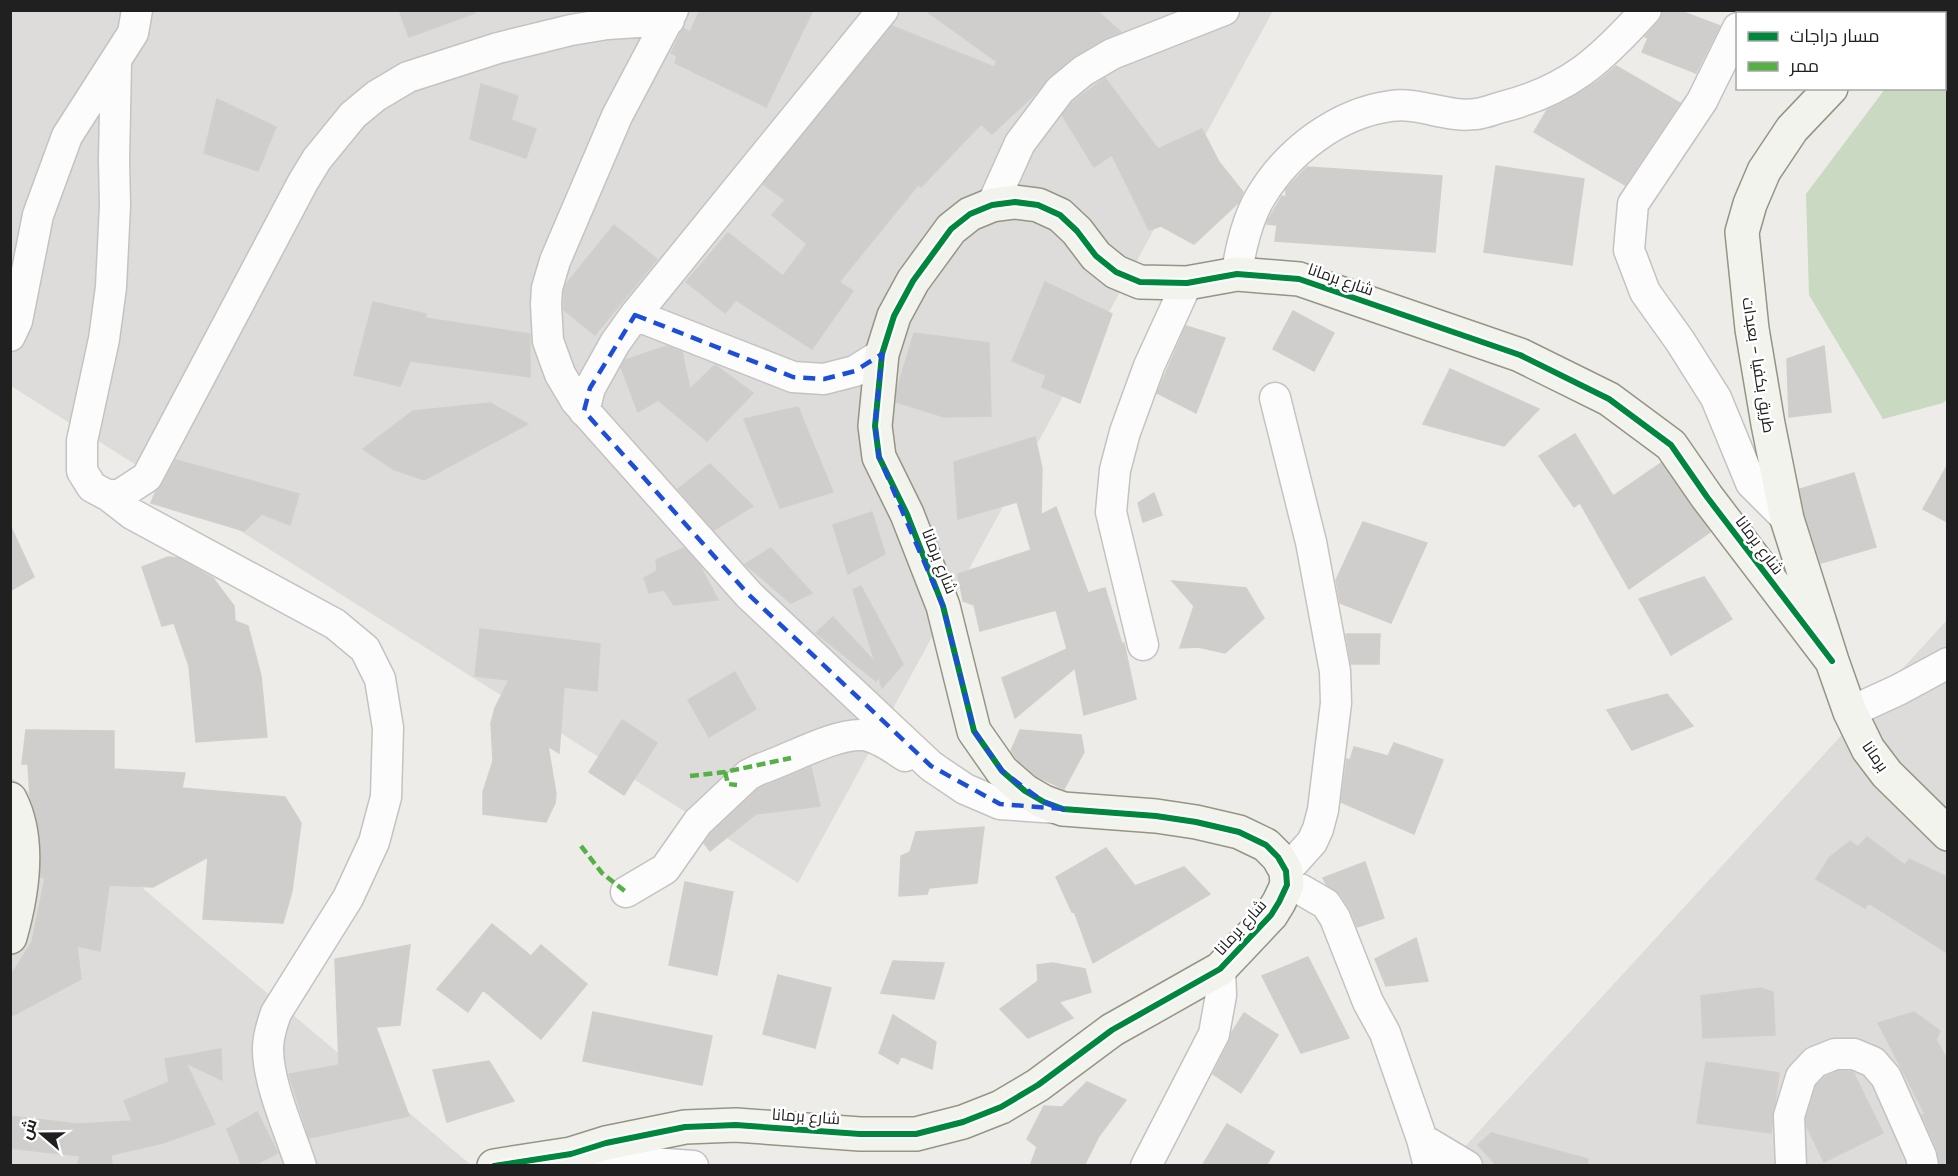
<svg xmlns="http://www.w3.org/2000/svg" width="1958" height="1176" font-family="'DM Sans',Cairo,sans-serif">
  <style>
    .residential { fill: #dddcda }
    .forest { fill: #cad9c2 }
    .building { fill: #d0cecc; stroke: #d1cecb; stroke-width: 1.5 }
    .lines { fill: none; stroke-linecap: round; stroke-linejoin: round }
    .street-casing { stroke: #c4c3c1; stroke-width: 33 }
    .secondary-casing { stroke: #949583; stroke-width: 36 }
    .street { stroke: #fcfcfc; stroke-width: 30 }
    .secondary { stroke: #f2f3ec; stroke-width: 33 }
    .quiet { stroke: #55b145; stroke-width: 4.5; stroke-dasharray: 9 4.5; stroke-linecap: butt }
    .cycleway-casing { stroke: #fff; stroke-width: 10 }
    .cycleway { stroke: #00873e; stroke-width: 6 }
    .marked { fill: none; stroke: #1d4ed8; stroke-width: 4.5; stroke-dasharray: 12 8; stroke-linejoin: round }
    .labels { text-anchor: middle; stroke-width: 5; stroke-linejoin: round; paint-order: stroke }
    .street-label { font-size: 16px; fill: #202020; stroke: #fff }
  </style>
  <rect width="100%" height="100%" fill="#eeece9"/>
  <path class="residential" d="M 10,11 L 1273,11 L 798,883 L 11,386 Z
    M 1947,620 L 1947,1165 L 1448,1165 Z
    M 11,777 L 471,1165 L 11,1165 Z"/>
  <path class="forest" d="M 1940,11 L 1948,11 L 1947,399 L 1943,403 L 1883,419 L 1809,295 L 1806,194 L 1885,89 L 1944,88 L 1944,14 L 1938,13 Z"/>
  <path class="building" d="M 399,10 L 475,10 L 475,13 L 409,37 Z
    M 700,10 L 813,10 L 766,107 L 675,63 L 677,56 L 671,53 L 682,31 L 684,28 L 690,32 Z
    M 925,10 L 1096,10 L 1121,32 L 1103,39 L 1072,58 L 1049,77 L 1036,93 L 992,134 L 981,124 L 921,187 L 918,185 L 839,282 L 853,291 L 812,349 L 736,300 L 725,313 L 686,282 L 728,233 L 783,276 L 807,244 L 772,215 L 785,200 L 763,184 L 892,26 L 994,67 L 997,62 Z
    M 1663,10 L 1678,10 L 1720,26 L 1696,73 L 1642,52 L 1648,38 L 1645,37 L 1659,21 Z
    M 1616,66 L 1680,103 L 1625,185 L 1534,132 L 1547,110 L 1573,97 L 1597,82 Z
    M 1105,78 L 1158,149 L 1202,129 L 1219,162 L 1243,192 L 1239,202 L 1194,244 L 1161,226 L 1149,230 L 1112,155 L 1094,167 L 1062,115 L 1073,102 Z
    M 481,84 L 518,96 L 511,120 L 536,129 L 526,158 L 470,139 Z
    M 217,99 L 276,127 L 258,171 L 204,153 Z
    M 1496,166 L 1584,179 L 1572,265 L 1484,252 Z
    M 1307,167 L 1442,176 L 1435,252 L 1275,241 L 1277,225 L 1267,224 L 1268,220 L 1282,196 L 1286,197 L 1286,189 Z
    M 614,225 L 657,259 L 595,335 L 564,310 L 564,291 L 566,284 Z
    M 1045,282 L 1112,314 L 1080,403 L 1042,387 L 1046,375 L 1012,361 Z
    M 373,302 L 426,314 L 425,318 L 530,334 L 530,377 L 410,361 L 400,386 L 354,375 Z
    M 1293,311 L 1334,333 L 1314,371 L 1273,349 Z
    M 1186,326 L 1225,338 L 1196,413 L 1157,393 Z
    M 914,333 L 989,343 L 991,416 L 944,417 L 896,402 L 897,390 Z
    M 667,346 L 682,352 L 690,389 L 715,365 L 753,393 L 707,441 L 658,400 L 638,412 L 621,367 L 625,360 Z
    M 1824,346 L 1831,412 L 1789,417 L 1787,359 Z
    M 1450,369 L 1539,409 L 1504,446 L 1423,424 Z
    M 490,403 L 528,424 L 424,480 L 393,469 L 363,449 L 413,411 Z
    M 798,407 L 833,492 L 780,508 L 744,419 Z
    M 1575,434 L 1613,496 L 1661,463 L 1710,532 L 1629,589 L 1580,503 L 1574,507 L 1539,456 Z
    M 1035,437 L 1042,468 L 1041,515 L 1056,507 L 1088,593 L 1105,588 L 1122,644 L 1124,643 L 1136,699 L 1084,715 L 1075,668 L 1015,718 L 1002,678 L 1067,649 L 1056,610 L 980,631 L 974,605 L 963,601 L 958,574 L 1031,550 L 1017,502 L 958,519 L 954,462 Z
    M 176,460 L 299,494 L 290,525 L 262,514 L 244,531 L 151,503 L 155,493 L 162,485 Z
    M 710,464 L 753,506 L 714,530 L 678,489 Z
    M 1947,466 L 1947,522 L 1923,509 Z
    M 1854,473 L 1876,547 L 1821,563 L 1805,514 L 1800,489 Z
    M 1154,493 L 1162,515 L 1143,522 L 1138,503 Z
    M 872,512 L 885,554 L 848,574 L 833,525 Z
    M 1363,522 L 1427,543 L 1391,623 L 1340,603 L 1336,580 Z
    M 10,525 L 34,577 L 10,591 Z
    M 684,548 L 700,566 L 718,600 L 674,605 L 664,590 L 649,593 L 644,578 L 657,571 L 656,560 Z
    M 771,548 L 812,593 L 791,603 L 745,564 Z
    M 168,557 L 178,558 L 213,578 L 234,606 L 235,621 L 248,626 L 261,676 L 267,737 L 196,742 L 189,666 L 174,623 L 162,626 L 142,567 Z
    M 1704,577 L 1732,619 L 1671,655 L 1639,599 Z
    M 1172,581 L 1246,588 L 1264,618 L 1225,653 L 1198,647 L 1180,648 L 1194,606 Z
    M 861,586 L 903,664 L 882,688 L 879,677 L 876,681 L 816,633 L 833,617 L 875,662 L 853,590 Z
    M 480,629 L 600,644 L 597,691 L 564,687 L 559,753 L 548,746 L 556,794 L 555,803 L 546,822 L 483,814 L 483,792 L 493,761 L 491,723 L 495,708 L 509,680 L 475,676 Z
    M 1346,634 L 1380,634 L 1379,664 L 1351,664 Z
    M 735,672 L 756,709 L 709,737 L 688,700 Z
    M 1667,694 L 1693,726 L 1632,750 L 1607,710 Z
    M 622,720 L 657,743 L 624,795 L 589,772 Z
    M 26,730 L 114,731 L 114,769 L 185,773 L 182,788 L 285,797 L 301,823 L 292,891 L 283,923 L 203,919 L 208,857 L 153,887 L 109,885 L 100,951 L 77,946 L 81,979 L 10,1017 L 10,977 L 32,942 L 45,878 L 40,877 L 39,830 L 30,797 L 28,764 L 22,764 Z
    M 1020,730 L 1081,735 L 1084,752 L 1064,789 L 1036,776 L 1016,758 L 1011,751 Z
    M 1394,743 L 1443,760 L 1414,834 L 1341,802 L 1347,759 L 1350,760 L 1354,747 L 1388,756 Z
    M 811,767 L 820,806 L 756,814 L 710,851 L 704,843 L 711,833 L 758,789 Z
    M 984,827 L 977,883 L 929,888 L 927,894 L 899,896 L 901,856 L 910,852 L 916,832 Z
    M 1867,837 L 1905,865 L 1909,859 L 1947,877 L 1947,953 L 1869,903 L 1865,908 L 1816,879 L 1829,858 L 1850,841 L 1858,847 Z
    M 1106,848 L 1135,886 L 1184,867 L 1210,894 L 1093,963 L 1074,911 L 1072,912 L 1056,877 Z
    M 1365,862 L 1384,918 L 1357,927 L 1350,909 L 1341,895 L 1326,884 L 1323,878 Z
    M 685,882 L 733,892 L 717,975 L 669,965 Z
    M 492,924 L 531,956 L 541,945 L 587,984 L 541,1039 L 483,990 L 468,1012 L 437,989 Z
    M 1416,938 L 1428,981 L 1386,986 L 1375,959 Z
    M 410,945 L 400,1025 L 376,1027 L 409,1116 L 309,1138 L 289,1074 L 339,1065 L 335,959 Z
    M 1308,957 L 1349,1038 L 1301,1053 L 1262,976 Z
    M 893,961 L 944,963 L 934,999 L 881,993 Z
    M 1053,963 L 1085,969 L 1091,992 L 1059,1002 L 1073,1018 L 1028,1038 L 1000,1009 L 1038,981 L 1037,965 Z
    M 778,975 L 831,988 L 815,1048 L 763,1034 Z
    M 1760,988 L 1773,992 L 1775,1035 L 1703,1038 L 1701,996 Z
    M 593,1012 L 712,1036 L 702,1085 L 583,1061 Z
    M 1914,1012 L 1940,1031 L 1936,1040 L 1947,1059 L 1947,1166 L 1940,1166 L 1937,1149 L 1922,1115 L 1925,1114 L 1878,1023 Z
    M 1244,1013 L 1278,1035 L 1241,1093 L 1213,1074 L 1229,1042 L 1232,1032 Z
    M 893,1015 L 936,1042 L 932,1069 L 901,1056 L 898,1064 L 879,1053 Z
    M 221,1049 L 222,1080 L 186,1063 L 215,1124 L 163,1143 L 111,1155 L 112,1165 L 78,1164 L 80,1156 L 10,1148 L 10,1116 L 77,1124 L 132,1121 L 124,1101 L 169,1082 L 165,1059 Z
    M 489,1061 L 514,1101 L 447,1122 L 433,1070 Z
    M 1706,1062 L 1779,1073 L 1771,1133 L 1697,1123 Z
    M 1838,1071 L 1853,1072 L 1883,1133 L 1824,1162 L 1807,1127 L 1806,1118 L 1816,1086 L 1825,1077 Z
    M 1087,1082 L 1126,1100 L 1099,1136 L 1084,1166 L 1030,1166 L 1037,1147 L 1027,1139 L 1044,1106 L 1062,1107 Z
    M 257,1112 L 278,1153 L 253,1166 L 242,1166 L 227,1129 Z
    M 1227,1124 L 1274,1152 L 1266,1166 L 1202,1166 Z
    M 1491,1133 L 1588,1159 L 1587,1166 L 1497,1166 L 1478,1145 Z"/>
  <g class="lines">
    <g class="street-casing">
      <path id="street" d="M 673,10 L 617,116 L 555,261 L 547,288 L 546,304 L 548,341 L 560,374 L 576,401 L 749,595 L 931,766 L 965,789 L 1000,804 L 1057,808
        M 1738,28 L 1702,101 L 1633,204 L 1629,250 L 1645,292 L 1680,341 L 1716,398 L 1751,483 L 1787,519
        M 116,62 L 114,160 L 115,205 L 111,287 L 104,339 L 82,441 L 82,471 L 92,487 L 109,496 L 121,494 L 147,477 L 303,182 L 317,159 L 353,115 L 376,96 L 408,77 L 498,48 L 571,30 L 607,24 L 669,20
        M 992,205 L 1020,143 L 1060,90 L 1083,71 L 1112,54 L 1224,10
        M 1237,274 C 1240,249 1248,217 1261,196 C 1288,151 1338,113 1391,106 C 1420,102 1447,118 1476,114 C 1485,113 1494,109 1502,107 C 1569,90 1601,60 1646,10
        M 635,315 L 793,377 L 824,379 L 855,371 L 882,354
        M 10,336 L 17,321 L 38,215 L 67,136 L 133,33 L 137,10
        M 1275,398 L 1311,542 L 1335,671 L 1336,703 L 1323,810 L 1318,829 L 1312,842 L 1286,871
        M 584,411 L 590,388 L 615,343 L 635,315 L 883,10
        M 109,496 L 132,514 L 335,624 L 365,649 L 380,679 L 388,728 L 386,797 L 374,842 L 348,898 L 276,1013 C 272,1024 268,1037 268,1049 C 268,1084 290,1132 301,1166
        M 1143,645 L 1111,512 L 1115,470 L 1125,432 L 1149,366 L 1187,283
        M 1850,712 L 1898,690 L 1948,663
        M 1287,885 L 1300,889 L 1326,904 L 1335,918 L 1368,1002 L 1385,1033 L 1422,1139 L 1429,1166
        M 626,892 L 665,869 L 698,822 L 748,775 L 760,769 C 788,760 835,733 863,735 C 878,737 893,748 905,756
        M 1422,1139 L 1467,1166
        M 571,1154 L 599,1159 L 693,1166
        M 1146,1166 L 1214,1034 L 1221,995 L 1220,969
        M 1791,1166 L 1789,1116 L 1801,1077 L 1815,1062 L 1835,1054 L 1854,1054 L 1873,1062 L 1886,1077 L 1921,1156 L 1923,1166"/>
    </g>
    <g class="secondary-casing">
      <path id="secondary" d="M 1897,14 L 1899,10
        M 1831,88 L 1792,129 L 1764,171 L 1750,204 L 1742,232 L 1752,329 L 1768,424 L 1787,519 L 1832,661 L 1850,712 L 1868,749 L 1887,774 L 1948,834
        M 10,799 C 31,839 22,895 10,937
        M 494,1166 L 571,1154 L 606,1143 L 685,1127 L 736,1125 L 860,1134 L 916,1134 L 963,1122 L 1001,1107 L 1038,1085 L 1112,1030 L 1220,969 L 1271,915 L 1279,902 L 1287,885 L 1286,871 L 1278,857 L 1266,845 L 1239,832 L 1196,822 L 1156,816 L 1063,809 L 1044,802 L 1025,791 L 1002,771 L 974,731 L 943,606 L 907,514 L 879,457 L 875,426 L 882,354 L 894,316 L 913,281 L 951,229 L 970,214 L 992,205 L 1015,202 L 1038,205 L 1060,215 L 1077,231 L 1096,256 L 1116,272 L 1140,282 L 1187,283 L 1237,274 L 1299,279 L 1520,355 L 1609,399 L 1671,445 L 1707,497 L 1832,661"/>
    </g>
    <use href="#street" class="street"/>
    <use href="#secondary" class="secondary"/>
    <path class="quiet" d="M 725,772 L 728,784 L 737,785
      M 690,776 L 725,772 L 791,758
      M 581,846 L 602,873 L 626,892"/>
    <g class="cycleway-casing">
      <path id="cycleway" d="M 494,1166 L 571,1154 L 606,1143 L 685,1127 L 736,1125 L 860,1134 L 916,1134 L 963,1122 L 1001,1107 L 1038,1085 L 1112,1030 L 1220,969 L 1271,915 L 1279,902 L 1287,885 L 1286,871 L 1278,857 L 1266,845 L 1239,832 L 1196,822 L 1156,816 L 1063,809 L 1044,802 L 1025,791 L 1002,771 L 974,731 L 943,606 L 907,514 L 879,457 L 875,426 L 882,354 L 894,316 L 913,281 L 951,229 L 970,214 L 992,205 L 1015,202 L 1038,205 L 1060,215 L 1077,231 L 1096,256 L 1116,272 L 1140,282 L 1187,283 L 1237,274 L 1299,279 L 1520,355 L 1609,399 L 1671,445 L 1707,497 L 1832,661"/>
    </g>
    <use href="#cycleway" class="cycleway"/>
  </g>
  <path class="marked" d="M 635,315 L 793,377 L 824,379 L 855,371 L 882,354 L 875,426 L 879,457 L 943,606 L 974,731 L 1002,771 L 1044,802 L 1063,809 L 1000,804 L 931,766 L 749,595 L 584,411 L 590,388 Z"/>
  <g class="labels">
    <g class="street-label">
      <text transform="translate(1341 279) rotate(19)" y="6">شارع برمانا</text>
      <text transform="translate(1759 365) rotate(81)" y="6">طريق بكفيا - بعبدات</text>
      <text transform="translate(1760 545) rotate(53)" y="6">شارع برمانا</text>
      <text transform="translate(940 561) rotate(68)" y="6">شارع برمانا</text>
      <text transform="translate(1876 756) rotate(55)" y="6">برمانا</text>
      <text transform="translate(1240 927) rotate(-48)" y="6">شارع برمانا</text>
      <text transform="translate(806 1116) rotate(4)" y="6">شارع برمانا</text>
    </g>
  </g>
  <rect width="1958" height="1176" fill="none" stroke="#202020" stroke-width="24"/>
  <rect x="1736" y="12" width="210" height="78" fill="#ffffff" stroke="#a6a6a6" stroke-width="1.5"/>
  <rect x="1748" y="32" width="30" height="9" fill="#00873e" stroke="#a6a6a6" stroke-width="1.5"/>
  <text x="1790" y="42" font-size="18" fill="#202020">مسار دراجات</text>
  <rect x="1748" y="62" width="30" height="9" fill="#55b145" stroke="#a6a6a6" stroke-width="1.5"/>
  <text x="1790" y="72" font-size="18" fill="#202020">ممر</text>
  <g transform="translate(42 1134) rotate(290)" stroke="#ffffff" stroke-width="4.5" paint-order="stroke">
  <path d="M0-4.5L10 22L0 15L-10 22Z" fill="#202020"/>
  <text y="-9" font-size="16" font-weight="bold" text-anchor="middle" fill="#202020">ش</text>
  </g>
</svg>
